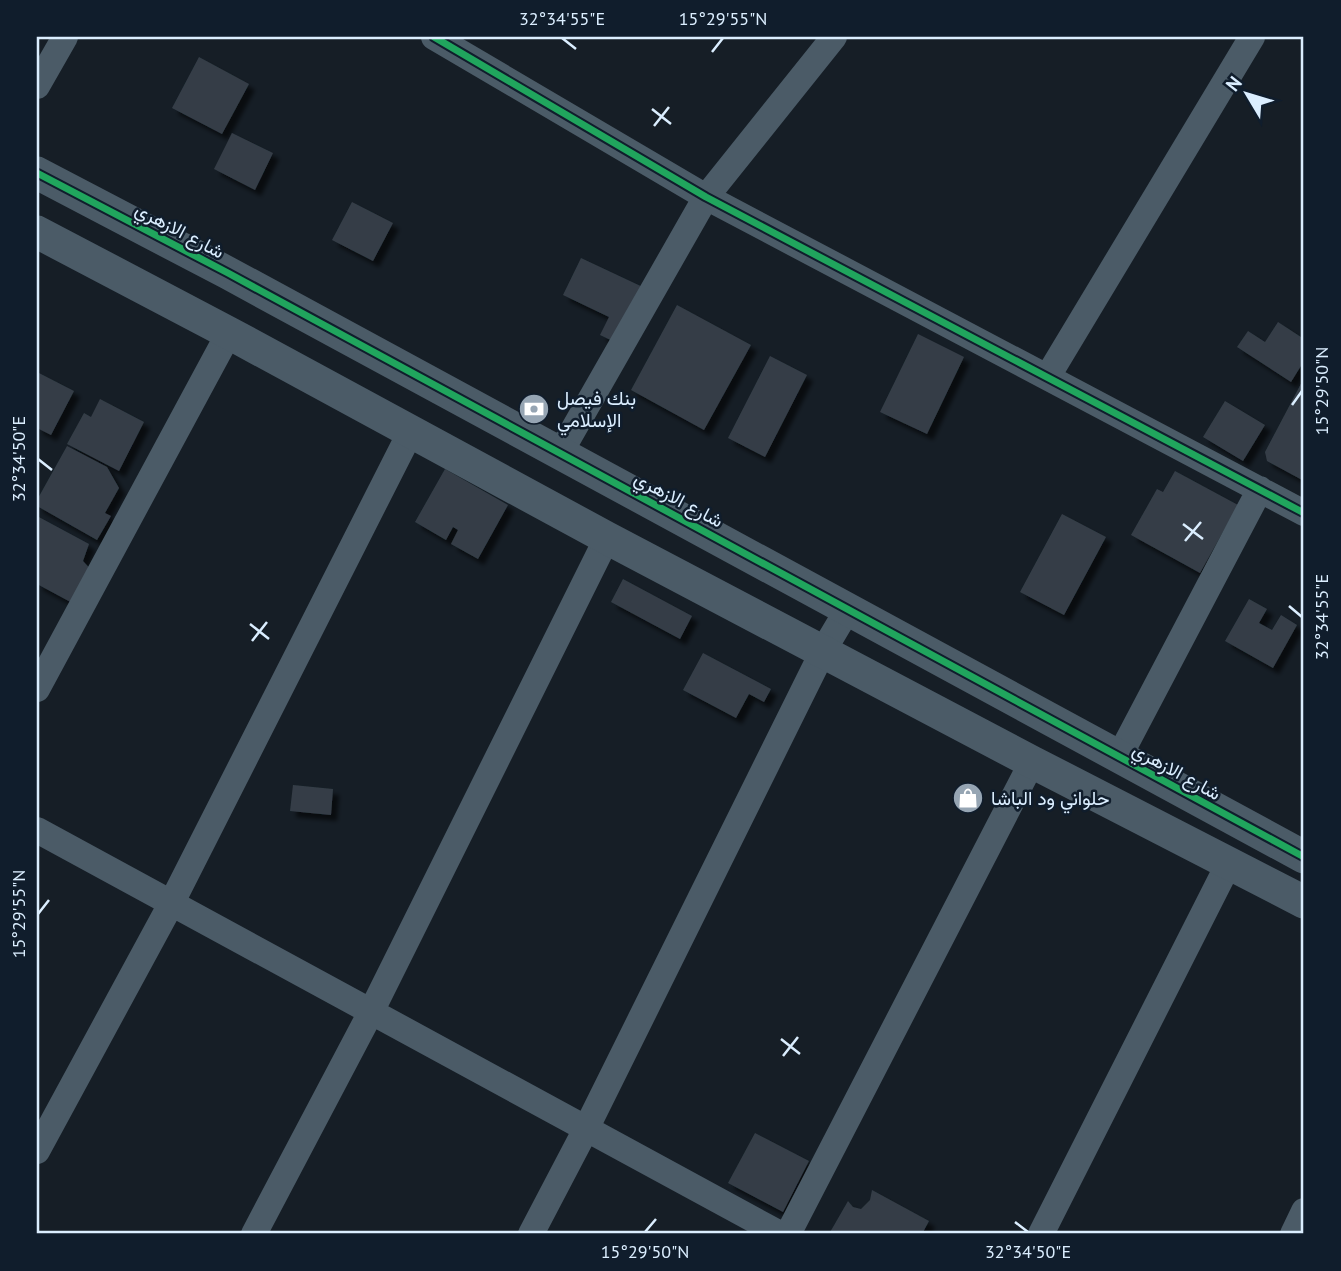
<svg xmlns="http://www.w3.org/2000/svg" width="1341" height="1271" font-family="'PT Sans',Vazirmatn,sans-serif">
  <style>
    .building { fill: #343e47; filter: url(#shadow) }
    .lines { fill: none; stroke-linecap: round; stroke-linejoin: round }
    .minor { stroke: #4b5b67; stroke-width: 26 }
    .tertiary { stroke: #4b5b67; stroke-width: 33 }
    .cycleway-casing { stroke: #101d2c; stroke-width: 11 }
    .cycleway { stroke: #20a55d; stroke-width: 7 }
    .ticks { fill: none; stroke: #dbeeff; stroke-width: 2.5 }
    .labels { text-anchor: middle; stroke-width: 5; stroke-linejoin: round; paint-order: stroke }
    .street-label { font-size: 19px; fill: #dbeeff; stroke: #101d2c }
    .poi-label { font-size: 19px; fill: #dbeeff; stroke: #101d2c; text-anchor: start }
    .neatline { fill: none; stroke: #dbeeff; stroke-width: 2.5 }
    .ticks-label { font-size: 18px; text-anchor: middle; fill: #dbeeff }
  </style>
  <defs>
    <filter id="shadow"><feDropShadow dx="6" dy="6" stdDeviation="2" flood-color="#0009"/></filter>
  </defs>
  <rect width="100%" height="100%" fill="#161e26"/>
  <path class="building" d="M 199,57 L 249,84 L 222,134 L 172,108 Z
    M 232,133 L 273,153 L 255,190 L 214,169 Z
    M 352,202 L 393,223 L 373,261 L 332,240 Z
    M 581,258 L 647,289 L 619,344 L 600,335 L 609,317 L 563,295 Z
    M 677,305 L 751,345 L 704,430 L 631,390 Z
    M 1278,322 L 1304,339 L 1304,361 L 1291,382 L 1237,347 L 1248,331 L 1265,342 Z
    M 918,334 L 964,357 L 927,434 L 880,412 Z
    M 770,356 L 807,375 L 765,457 L 728,438 Z
    M 37,372 L 74,391 L 51,435 L 37,428 Z
    M 1304,378 L 1304,481 L 1267,461 L 1265,452 Z
    M 100,399 L 144,422 L 119,471 L 67,444 L 84,413 L 91,417 Z
    M 1225,401 L 1265,425 L 1243,461 L 1203,437 Z
    M 67,446 L 107,467 L 119,488 L 105,513 L 111,516 L 97,540 L 37,506 L 37,500 Z
    M 445,469 L 508,505 L 478,559 L 451,544 L 458,530 L 453,527 L 446,540 L 415,522 Z
    M 1175,471 L 1238,505 L 1200,573 L 1131,535 L 1157,489 L 1163,492 Z
    M 1062,514 L 1106,537 L 1064,615 L 1020,592 Z
    M 37,516 L 89,544 L 83,561 L 93,572 L 76,605 L 37,584 Z
    M 623,579 L 692,616 L 680,639 L 611,602 Z
    M 1249,599 L 1267,609 L 1259,623 L 1272,630 L 1281,615 L 1297,625 L 1273,668 L 1225,641 Z
    M 703,653 L 771,689 L 764,702 L 749,694 L 736,718 L 683,690 Z
    M 293,785 L 333,789 L 331,815 L 290,811 Z
    M 755,1133 L 809,1161 L 783,1212 L 728,1183 Z
    M 872,1190 L 929,1221 L 922,1234 L 829,1234 L 848,1201 L 853,1207 L 861,1209 L 870,1200 Z"/>
  <g class="lines">
    <path class="minor" d="M 434,37 L 706,197 L 1304,513
      M 37,86 L 65,37
      M 1048,376 L 1252,37
      M 560,453 L 706,197 L 834,37
      M 37,689 L 229,333
      M 1119,757 L 1260,489
      M 37,830 L 780,1234
      M 37,1151 L 171,904 L 411,431
      M 254,1234 L 371,1012 L 607,538
      M 531,1234 L 586,1129 L 823,651 L 848,609
      M 788,1234 L 1032,762
      M 1041,1234 L 1229,863
      M 1293,1234 L 1304,1211"/>
    <path class="tertiary" d="M 37,173 L 228,273 L 1304,857
      M 37,232 L 229,333 L 607,538 L 1032,762 L 1304,902"/>
    <g class="cycleway-casing">
      <path id="cycleway" d="M 434,37 L 706,197 L 1304,513
        M 37,173 L 228,273 L 1304,857"/>
    </g>
    <use href="#cycleway" class="cycleway"/>
  </g>
  <path class="ticks" d="M 562,38 L 576,49M 712,52 L 723,38M 652,109 L 671,124M 654,126 L 669,107M 1292,405 L 1302,391M 38,459 L 52,470M 1183,524 L 1203,539M 1185,541 L 1201,522M 1289,606 L 1302,617M 250,624 L 269,639M 252,641 L 267,622M 38,914 L 49,900M 781,1039 L 800,1054M 783,1056 L 798,1037M 1015,1222 L 1028,1232M 645,1232 L 656,1219"/>
  <defs>
    <g id="bank-disc" transform="scale(1.575)"><circle r="9.5" fill="#96a5b3" stroke="#101d2c"/><path d="M-6-4H6V4H-6ZM0-2.3a2.3 2.3 0 1 0 0 4.6a2.3 2.3 0 1 0 0-4.6Z" fill="#fff"/></g>
    <g id="shop-disc" transform="scale(1.575)"><circle r="9.5" fill="#96a5b3" stroke="#101d2c"/><path d="M-5-2.5h2.3a2.7 3.5 0 0 1 5.4 0H5L5.5 6h-11ZM-1.5-2.5h3a1.5 2.3 0 0 0-3 0Z" fill="#fff"/></g>
  </defs>
  <g fill-rule="evenodd">
    <use href="#bank-disc" x="534" y="409"/>
    <use href="#shop-disc" x="968" y="798"/>
  </g>
  <g class="labels">
    <g class="street-label">
      <text transform="translate(180 230) rotate(28)" y="7">شارع الازهري</text>
      <text transform="translate(679 499) rotate(28)" y="7">شارع الازهري</text>
      <text transform="translate(1177 771) rotate(29)" y="7">شارع الازهري</text>
    </g>
    <g class="poi-label">
      <text x="557" y="405">بنك فيصل<tspan x="557" dy="22">الإسلامي</tspan></text>
      <text x="991" y="805">حلواني ود الباشا</text>
    </g>
  </g>
  <rect width="1341" height="1271" fill="none" stroke="#101d2c" stroke-width="77"/>
  <g transform="translate(1247 94) rotate(308)" stroke="#101d2c" stroke-width="5" paint-order="stroke">
  <path d="M0-5L12 26L0 18L-12 26Z" fill="#dbeeff"/>
  <text y="-10" font-size="19" font-weight="bold" text-anchor="middle" fill="#dbeeff">N</text>
  </g>
  <rect x="38" y="38" width="1264" height="1194" class="neatline"/>
  <g class="ticks-label">
    <text x="562" y="25">32°34'55"E</text>
    <text x="723" y="25">15°29'55"N</text>
    <text transform="translate(1322 391) rotate(-90)" y="6">15°29'50"N</text>
    <text transform="translate(19 459) rotate(-90)" y="6">32°34'50"E</text>
    <text transform="translate(1322 617) rotate(-90)" y="6">32°34'55"E</text>
    <text transform="translate(19 914) rotate(-90)" y="6">15°29'55"N</text>
    <text x="645" y="1258">15°29'50"N</text>
    <text x="1028" y="1258">32°34'50"E</text>
  </g>
</svg>
